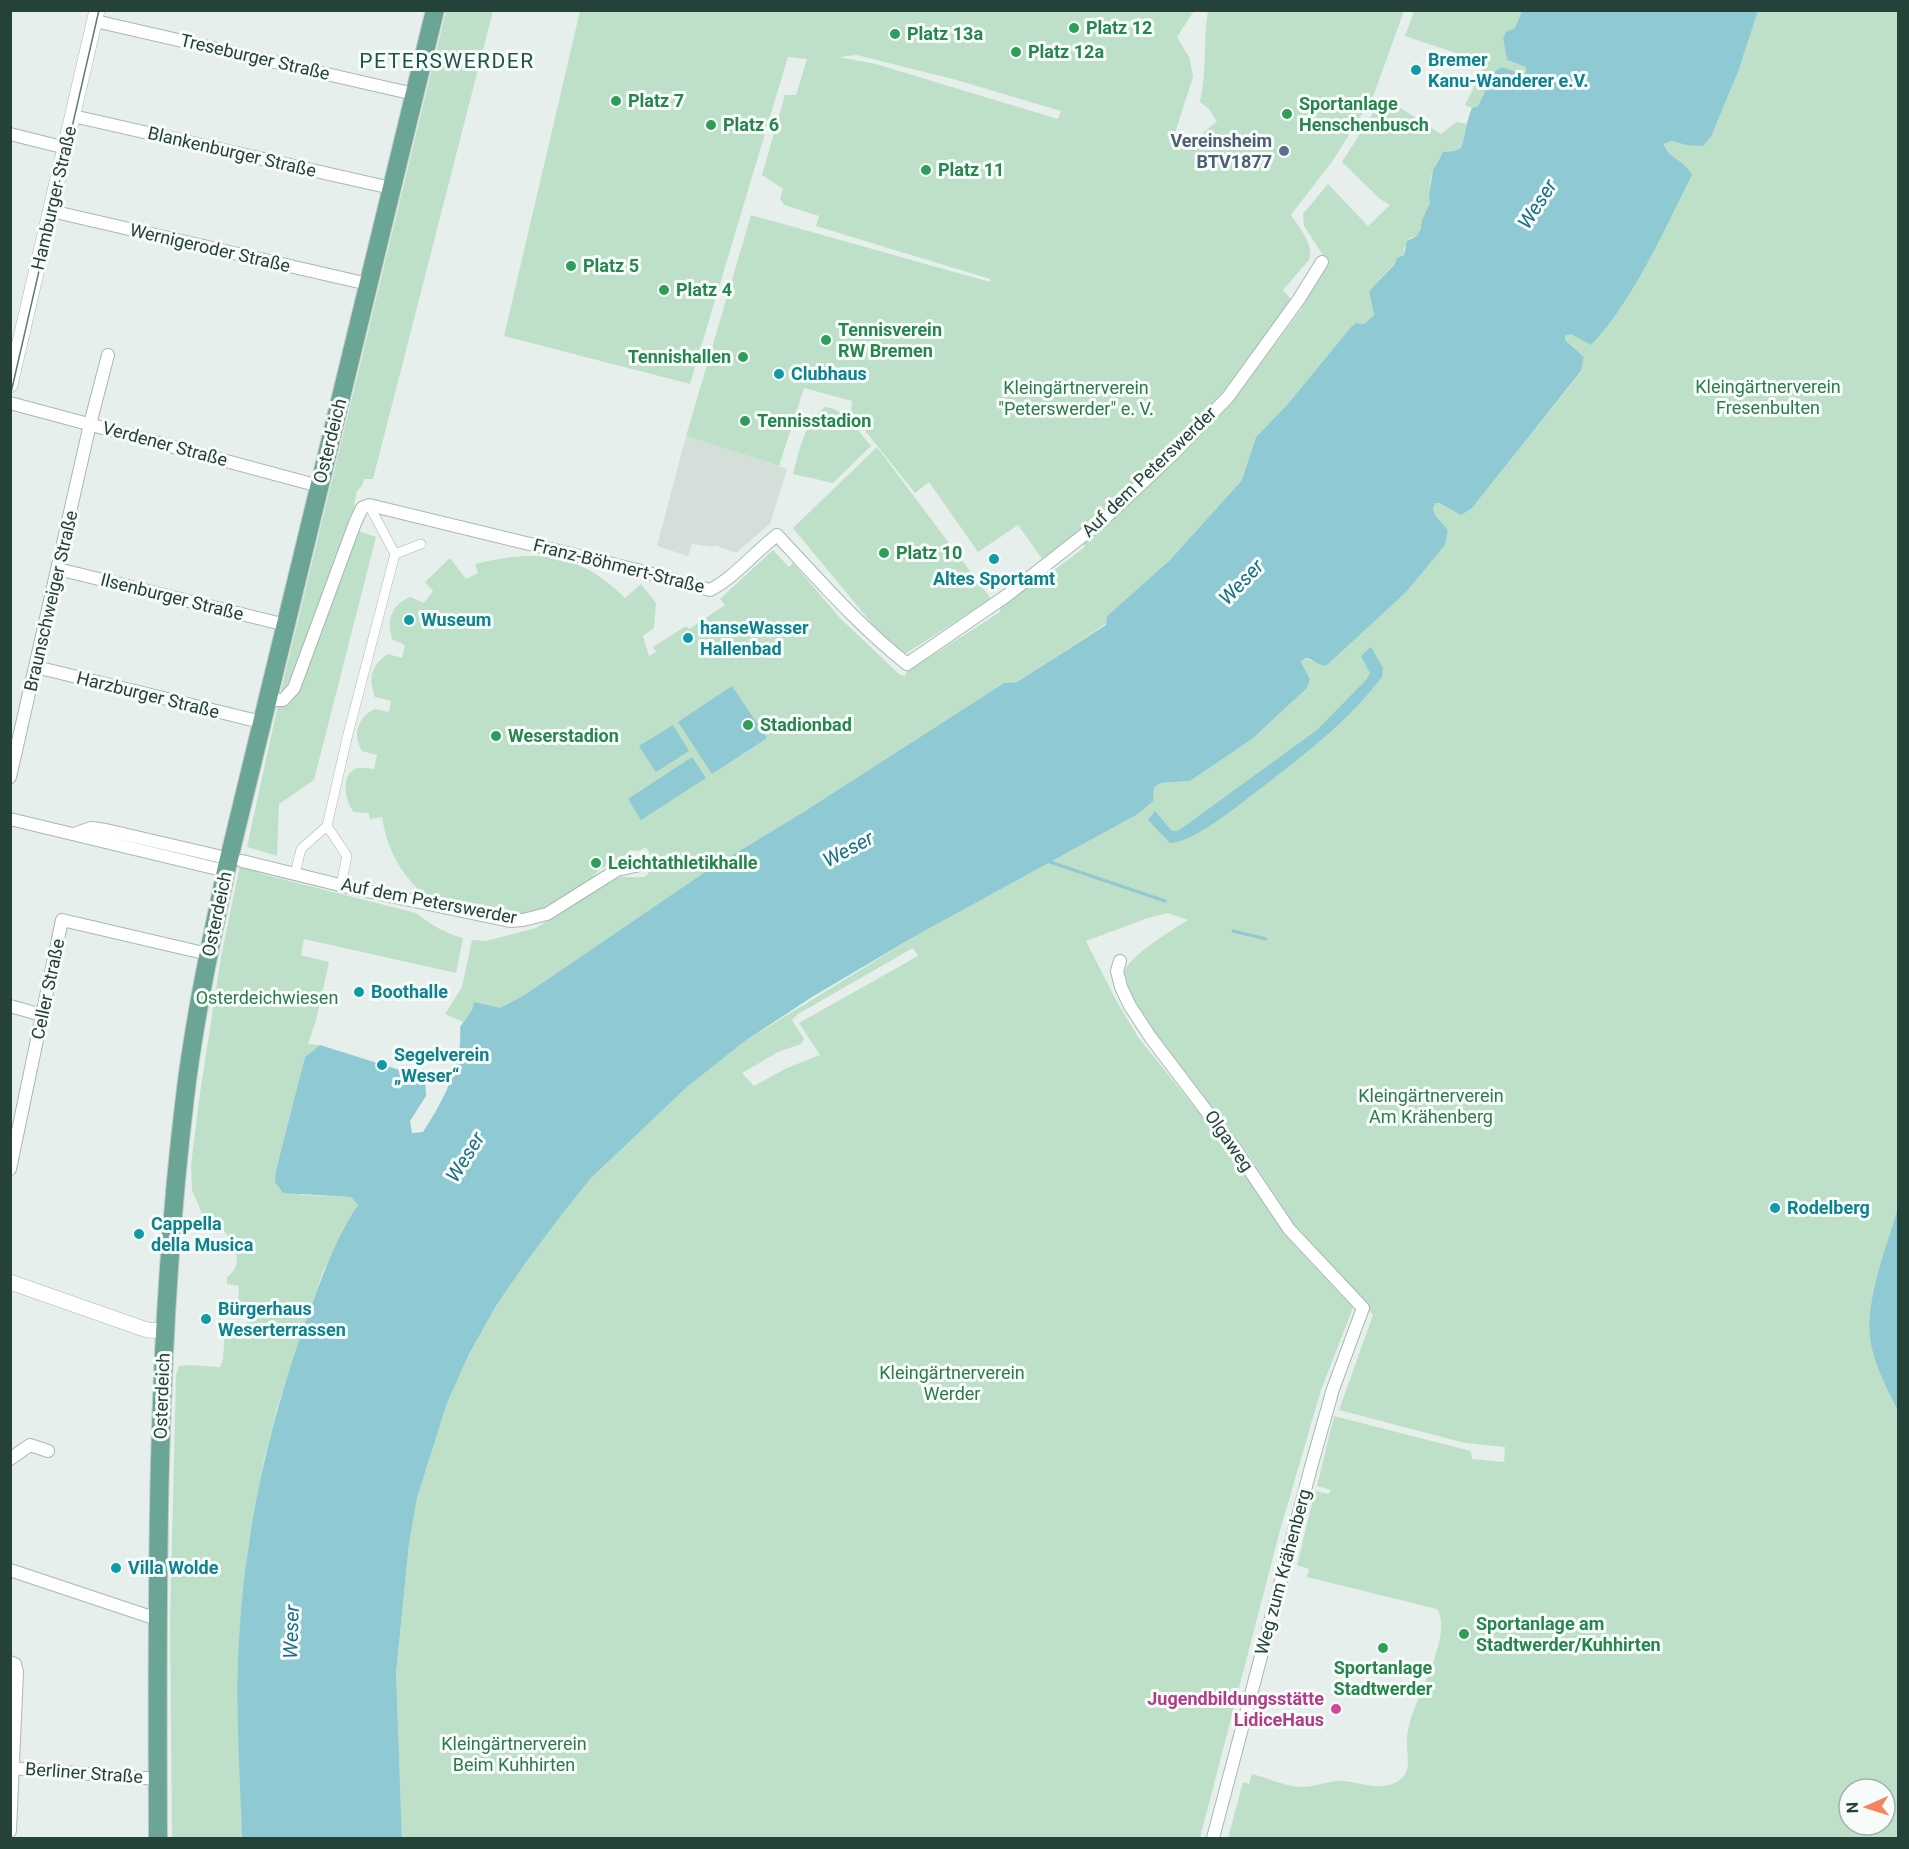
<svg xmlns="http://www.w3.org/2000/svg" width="1909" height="1849" font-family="Roboto,sans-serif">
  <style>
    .built { fill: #d4dfda }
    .green { fill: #bfe0c8; fill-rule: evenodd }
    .water { fill: #8ec9d4 }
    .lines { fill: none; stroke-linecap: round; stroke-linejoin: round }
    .stream { stroke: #8ec9d4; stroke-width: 3 }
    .pedestrian-casing { stroke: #a8b8b2; stroke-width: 10 }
    .minor-casing { stroke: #a8b8b2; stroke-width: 14 }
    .tertiary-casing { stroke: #a8b8b2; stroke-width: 16 }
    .primary-casing { stroke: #c2cac8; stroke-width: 20 }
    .pedestrian { stroke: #fff; stroke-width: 9 }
    .minor { stroke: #fff; stroke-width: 12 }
    .tertiary { stroke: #fff; stroke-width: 15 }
    .primary { stroke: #6aa596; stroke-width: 18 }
    .tram { stroke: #5f7d75; stroke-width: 1.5 }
    .leisure-dot { fill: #2e9e5b; stroke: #f7fbf9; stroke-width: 2 }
    .culture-dot { fill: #0f9aa8; stroke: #f7fbf9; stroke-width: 2 }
    .service-dot { fill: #5c6f8a; stroke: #f7fbf9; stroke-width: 2 }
    .hotel-dot { fill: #d1479c; stroke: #f7fbf9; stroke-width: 2 }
    .labels { text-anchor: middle; stroke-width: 6; stroke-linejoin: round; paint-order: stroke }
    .leisure-label { font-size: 18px; font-weight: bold; fill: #27864d; stroke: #f7fbf9; text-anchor: start }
    .street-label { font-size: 18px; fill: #24423a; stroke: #f7fbf9 }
    .culture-label { font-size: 18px; font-weight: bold; fill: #0d838f; stroke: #f7fbf9; text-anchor: start }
    .service-label { font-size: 18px; font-weight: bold; fill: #4e5e75; stroke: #f7fbf9; text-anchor: end }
    .park-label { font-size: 18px; fill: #2d7a4b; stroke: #f7fbf9 }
    .hotel-label { font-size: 18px; font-weight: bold; fill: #b23c85; stroke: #f7fbf9; text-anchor: end }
    .water-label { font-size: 20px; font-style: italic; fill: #1c6f80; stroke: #f7fbf9 }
    .quarter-label { font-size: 21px; letter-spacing: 1.5px; fill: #1f5548; stroke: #f7fbf9 }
  </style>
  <rect width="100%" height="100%" fill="#e6efeb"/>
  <path class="built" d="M 686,436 L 787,469 L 770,524 L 736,553 L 714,545 L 713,547 L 692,544 L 688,556 L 657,546 Z"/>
  <path class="green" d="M 446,11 L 493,11 L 373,479 L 364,479 L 362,486 L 357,491 L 354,505 L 363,507 L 353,529 L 376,537 L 314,780 L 279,804 L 277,856 L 247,847 L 282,686 Z
    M 580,11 L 1194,11 L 1177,37 L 1190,59 L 1193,77 L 1175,133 L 1189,146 L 1217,121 L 1208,108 L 1200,102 C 1207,72 1203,41 1208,11 L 1404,11 L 1374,94 L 1334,159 L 1291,215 C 1299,228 1315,244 1309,260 L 1283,290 L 1291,299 L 1288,305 C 1265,336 1243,367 1220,397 C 1169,459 1106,512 1045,563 L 1018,525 L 978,552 L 929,482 L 915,493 L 851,413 L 852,401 L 804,388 L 779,466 L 686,436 L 751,215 L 990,282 L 990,279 L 816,226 L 819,216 L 784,205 L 780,198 L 783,189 L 762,175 L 785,95 L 796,95 L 807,59 L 788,57 L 690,384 L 504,336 ZM 856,55 L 953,79 L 1061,111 L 1058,119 L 876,64 L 839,57 Z
    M 1414,11 L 1522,11 L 1515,28 L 1506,33 L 1503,40 L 1507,60 L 1526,67 L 1526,72 L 1524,74 L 1502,67 L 1495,71 L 1478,106 L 1472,108 L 1465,105 L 1486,63 L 1405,36 Z
    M 1758,11 L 1898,11 L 1898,1208 C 1887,1245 1865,1300 1870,1338 C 1873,1364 1887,1388 1898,1411 L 1898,1838 L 1228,1838 L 1243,1782 L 1249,1784 L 1252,1774 C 1267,1778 1285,1786 1301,1787 C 1315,1787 1329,1780 1342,1781 C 1359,1782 1375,1790 1392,1784 C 1415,1775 1406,1758 1407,1740 C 1407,1734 1409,1725 1411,1718 C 1419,1693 1453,1632 1437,1609 L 1307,1577 L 1309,1569 L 1297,1565 L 1315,1491 L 1329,1494 L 1331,1490 L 1317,1486 L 1334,1416 L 1471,1451 L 1472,1459 L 1504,1462 L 1505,1447 L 1465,1443 L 1339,1410 L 1373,1315 L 1355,1291 L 1304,1239 L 1248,1154 L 1145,1021 L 1134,1004 L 1124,972 C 1131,954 1171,931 1188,920 L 1168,913 L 1145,919 L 1086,941 L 1117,1002 L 1138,1037 L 1229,1150 L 1284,1234 L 1353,1308 L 1321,1390 L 1279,1534 L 1200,1838 L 402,1838 L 396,1673 L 409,1544 L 417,1498 L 447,1403 L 469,1354 L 496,1306 L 524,1265 L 563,1213 L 591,1178 L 687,1087 L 745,1041 L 917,935 L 1138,814 L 1154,793 L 1154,787 L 1161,783 L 1190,781 L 1252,739 L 1307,688 L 1310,679 L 1301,662 L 1305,658 L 1326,666 L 1405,592 L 1445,545 L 1448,530 L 1435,515 L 1433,509 L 1435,503 L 1440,502 L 1461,514 L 1472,508 L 1581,372 L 1584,357 L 1565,340 L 1565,336 L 1571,334 L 1600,335 L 1630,293 L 1692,175 L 1665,149 L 1664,144 L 1670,141 L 1686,145 L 1711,137 L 1738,72 ZM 913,948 L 918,956 L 799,1023 L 820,1055 L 787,1068 L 754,1086 L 742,1073 L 778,1052 L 801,1044 L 804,1039 L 792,1020 L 798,1014 ZM 1849,1789 L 1885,1789 L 1885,1825 L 1849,1825 Z
    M 1383,97 L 1441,134 L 1456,122 L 1468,124 L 1461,148 L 1455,151 L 1443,152 C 1440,157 1436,162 1434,168 C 1429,178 1430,190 1430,201 C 1430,204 1420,232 1417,236 L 1410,238 L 1404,249 L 1404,255 L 1397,258 L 1394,264 L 1369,291 L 1374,315 L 1364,324 L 1356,323 L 1351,327 L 1287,405 L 1256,437 L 1242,480 L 1170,560 L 1107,616 L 1106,624 L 1017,682 L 1004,683 L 805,811 L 708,870 L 523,996 L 500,1008 L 473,1008 L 463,1022 L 445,1014 L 462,987 L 472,940 L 486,941 L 536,928 L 612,880 L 621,877 L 644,877 C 655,869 652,857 646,847 L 639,851 L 630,850 L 629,853 L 599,870 L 578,893 L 527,918 L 431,900 C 403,879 387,851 382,817 L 370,819 L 369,813 L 354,812 C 344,801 340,772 358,768 C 362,767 370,769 374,769 L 377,755 L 362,751 C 352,734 358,718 374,709 L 389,712 L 391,701 L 375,697 C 368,678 371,665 388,654 L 402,658 L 405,645 L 392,639 C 386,620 392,604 410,597 L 424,603 L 433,591 L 425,582 L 450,558 L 466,579 L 478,573 L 475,564 C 534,549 580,552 625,598 L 641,584 L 656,603 L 654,628 L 643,636 L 649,656 L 656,652 L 653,647 L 686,626 L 689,629 L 725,605 L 720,599 L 773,550 L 789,567 L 793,563 L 840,618 L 899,674 L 905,676 L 908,669 L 919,660 L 922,662 L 1000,612 L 1000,605 L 1028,586 L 1030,588 L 1085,547 L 1083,543 L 1220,414 L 1245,385 L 1302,308 L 1299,305 L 1328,263 L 1304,226 L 1303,214 L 1328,184 L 1368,226 L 1390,205 L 1380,199 L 1342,162 Z
    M 825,407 C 844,408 860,433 871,446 L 833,483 L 793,474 C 799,452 805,420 825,407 Z
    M 877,447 L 991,599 L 905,654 L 878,631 L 793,528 Z
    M 240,865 L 249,867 L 252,870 L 262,874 L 416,913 C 431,925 445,933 463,938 L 456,973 L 304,939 L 301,955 L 329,962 L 316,1021 L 308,1044 L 320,1045 L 305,1057 L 276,1170 L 275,1182 L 302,1195 L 351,1197 L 358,1205 L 323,1271 L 278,1405 L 264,1460 L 248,1547 L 239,1641 L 238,1686 L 242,1838 L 172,1838 L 170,1622 L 176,1375 L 179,1366 L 190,1365 L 220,1367 L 223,1359 L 225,1331 L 246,1332 L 248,1310 L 238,1309 L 239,1286 L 227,1284 L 227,1277 C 246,1264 234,1240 221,1228 L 200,1227 L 201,1211 L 192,1190 L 191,1165 L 200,1093 L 221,957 Z"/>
  <path class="water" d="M 1522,11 L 1758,11 L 1738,72 L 1711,137 L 1703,146 L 1686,145 L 1671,141 L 1664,144 C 1667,158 1686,161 1692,175 C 1665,228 1632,303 1591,345 L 1571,334 L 1565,336 L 1565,340 L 1584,357 L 1581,371 L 1472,508 L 1461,515 L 1440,503 L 1435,503 L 1433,509 L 1435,515 L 1448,530 L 1445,545 L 1406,592 L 1326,666 C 1317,665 1312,658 1305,658 L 1301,662 L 1310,679 L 1307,688 L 1252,739 L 1190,781 L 1161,783 L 1154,787 L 1153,801 L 1138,814 L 917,935 L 812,997 L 745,1041 L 687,1087 L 591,1178 L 563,1213 L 524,1265 L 496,1306 L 469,1354 L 447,1403 L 417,1498 L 409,1544 L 396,1673 L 402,1838 L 242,1838 C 240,1772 235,1705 239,1639 C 245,1535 266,1436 300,1338 C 316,1293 331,1246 358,1205 L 351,1197 L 283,1193 L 275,1182 L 276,1170 L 305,1057 L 320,1045 L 425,1078 L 426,1096 L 410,1121 L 412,1133 L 423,1132 C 443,1101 463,1065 460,1027 L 473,1008 L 474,1002 L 500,1008 L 523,996 L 708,870 L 805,811 L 1004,683 L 1017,682 L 1106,625 L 1107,616 L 1170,560 L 1242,480 L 1256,437 L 1287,405 L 1351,327 L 1356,323 L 1364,324 L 1374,315 L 1369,291 L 1394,265 L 1397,258 L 1404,255 L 1407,241 L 1417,236 L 1421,228 L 1422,220 L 1430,203 L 1429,195 L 1433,170 L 1443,152 L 1455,151 L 1461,148 C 1466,135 1466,121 1472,108 L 1478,106 L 1495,71 L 1502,67 L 1523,74 L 1526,72 L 1526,67 L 1507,60 L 1503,39 L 1506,32 L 1515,28 Z
    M 1371,647 L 1383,668 L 1382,677 C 1347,723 1301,757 1256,792 C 1236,807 1194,842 1170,843 L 1148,820 L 1155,811 L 1172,831 L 1178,831 L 1317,730 L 1366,680 L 1370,673 L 1361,656 Z
    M 732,686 L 767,738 L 712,774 L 678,722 Z
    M 673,725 L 689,751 L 656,772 L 639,746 Z
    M 692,757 L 706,778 L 641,820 L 628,799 Z
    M 1898,1208 L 1898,1411 C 1887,1388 1873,1364 1870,1338 C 1865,1300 1887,1245 1898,1208 Z"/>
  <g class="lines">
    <path class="stream" d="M 1047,861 L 1165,901
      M 1233,931 L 1266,939"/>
    <g class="pedestrian-casing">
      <path id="pedestrian" d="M 395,554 L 421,544
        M 327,826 L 347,856 L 341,885
        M 295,874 L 301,849 L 327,826 L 347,738 L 395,554 L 369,505"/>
    </g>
    <g class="minor-casing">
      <path id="minor" d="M 95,21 L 414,94
        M 73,116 L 391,188
        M 10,134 L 66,148
        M 51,211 L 368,284
        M 10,403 L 319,486
        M 58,569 L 286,625
        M 36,667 L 261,722
        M 266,700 L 283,700 L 294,688 L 355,523 L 362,508 L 369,505 L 645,572 L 710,590 C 735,577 755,552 777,535 C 819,580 859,626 907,664 L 1006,596 L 1103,520 L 1172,455 L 1228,397 L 1299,299 L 1322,262
        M 10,777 L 90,424 L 108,355
        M 10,819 L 226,871
        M 74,834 L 91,828 L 106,830 L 218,856
        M 242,861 L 352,888 L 510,921 L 523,920 L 547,914 L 617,870 L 640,865
        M 1120,961 L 1117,971 L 1121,987 L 1130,1006 L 1151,1038 L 1236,1150 L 1289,1229 L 1363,1308 L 1333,1389 L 1311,1467 L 1213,1838
        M 10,1006 L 42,1015
        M 10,1169 L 62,920 L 208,954
        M 10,1459 L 30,1445 L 48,1451
        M 10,1570 L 157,1619
        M 10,1662 L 15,1664 L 17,1672 L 10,1831
        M 10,1768 L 158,1779"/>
    </g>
    <g class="tertiary-casing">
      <path id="tertiary" d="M 10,385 L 97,10
        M 10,1282 L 147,1330 L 165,1331"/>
    </g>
    <g class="primary-casing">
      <path id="primary" d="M 158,1838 C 157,1591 155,1343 185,1097 C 194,1021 210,946 226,871 L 435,10"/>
    </g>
    <use href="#pedestrian" class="pedestrian"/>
    <use href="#minor" class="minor"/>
    <use href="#tertiary" class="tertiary"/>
    <use href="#primary" class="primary"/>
    <path class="tram" d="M 10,397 L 99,10"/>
  </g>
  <g class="leisure-dot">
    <circle cx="1074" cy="28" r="6"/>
    <circle cx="895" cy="34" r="6"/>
    <circle cx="1016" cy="52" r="6"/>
    <circle cx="616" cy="101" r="6"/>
    <circle cx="1287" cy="114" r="6"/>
    <circle cx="711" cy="125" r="6"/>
    <circle cx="926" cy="170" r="6"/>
    <circle cx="571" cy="266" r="6"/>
    <circle cx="664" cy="290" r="6"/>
    <circle cx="826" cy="340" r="6"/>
    <circle cx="743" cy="357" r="6"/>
    <circle cx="745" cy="421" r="6"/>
    <circle cx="884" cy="553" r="6"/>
    <circle cx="748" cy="725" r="6"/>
    <circle cx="496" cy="736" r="6"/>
    <circle cx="596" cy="863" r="6"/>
    <circle cx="1464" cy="1634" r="6"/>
    <circle cx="1383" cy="1648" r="6"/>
  </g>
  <g class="culture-dot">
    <circle cx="1416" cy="70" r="6"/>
    <circle cx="779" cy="374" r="6"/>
    <circle cx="994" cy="559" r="6"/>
    <circle cx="409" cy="620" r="6"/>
    <circle cx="688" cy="638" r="6"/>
    <circle cx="359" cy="992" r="6"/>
    <circle cx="382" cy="1065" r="6"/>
    <circle cx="1775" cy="1208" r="6"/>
    <circle cx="139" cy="1234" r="6"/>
    <circle cx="206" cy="1319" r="6"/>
    <circle cx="116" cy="1568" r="6"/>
  </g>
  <circle class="service-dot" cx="1284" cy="151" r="6"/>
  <circle class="hotel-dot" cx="1336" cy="1709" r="6"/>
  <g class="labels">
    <g class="leisure-label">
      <text x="1086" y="34">Platz 12</text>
      <text x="907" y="40">Platz 13a</text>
      <text x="1028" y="58">Platz 12a</text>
      <text x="628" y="107">Platz 7</text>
      <text x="1299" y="110">Sportanlage<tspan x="1299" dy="21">Henschenbusch</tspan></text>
      <text x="723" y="131">Platz 6</text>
      <text x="938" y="176">Platz 11</text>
      <text x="583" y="272">Platz 5</text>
      <text x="676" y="296">Platz 4</text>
      <text x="838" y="336">Tennisverein<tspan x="838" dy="21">RW Bremen</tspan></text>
      <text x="731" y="363" text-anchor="end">Tennishallen</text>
      <text x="757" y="427">Tennisstadion</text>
      <text x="896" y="559">Platz 10</text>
      <text x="760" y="731">Stadionbad</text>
      <text x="508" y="742">Weserstadion</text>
      <text x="608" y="869">Leichtathletikhalle</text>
      <text x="1476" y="1630">Sportanlage am<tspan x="1476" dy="21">Stadtwerder/Kuhhirten</tspan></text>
      <text x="1383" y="1674" text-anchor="middle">Sportanlage<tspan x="1383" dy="21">Stadtwerder</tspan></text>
    </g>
    <g class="street-label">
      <text transform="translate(255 57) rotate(13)" y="6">Treseburger Straße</text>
      <text transform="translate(232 152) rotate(13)" y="6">Blankenburger Straße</text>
      <text transform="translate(54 198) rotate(-77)" y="6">Hamburger Straße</text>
      <text transform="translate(210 248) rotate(13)" y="6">Wernigeroder Straße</text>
      <text transform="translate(330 441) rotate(-76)" y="6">Osterdeich</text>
      <text transform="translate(165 444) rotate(15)" y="6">Verdener Straße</text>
      <text transform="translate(1149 472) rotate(-44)" y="6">Auf dem Peterswerder</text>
      <text transform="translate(619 566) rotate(14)" y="6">Franz-Böhmert-Straße</text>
      <text transform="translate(172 597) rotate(14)" y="6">Ilsenburger Straße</text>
      <text transform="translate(51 601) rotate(-77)" y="6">Braunschweiger Straße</text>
      <text transform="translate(148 695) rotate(14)" y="6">Harzburger Straße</text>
      <text transform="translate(429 901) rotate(11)" y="6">Auf dem Peterswerder</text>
      <text transform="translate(217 914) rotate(-78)" y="6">Osterdeich</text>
      <text transform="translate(48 989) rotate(-78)" y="6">Celler Straße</text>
      <text transform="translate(1229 1141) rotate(55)" y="6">Olgaweg</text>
      <text transform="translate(162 1396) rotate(-88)" y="6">Osterdeich</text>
      <text transform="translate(1283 1572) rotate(-75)" y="6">Weg zum Krähenberg</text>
      <text transform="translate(84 1773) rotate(4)" y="6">Berliner Straße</text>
    </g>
    <g class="culture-label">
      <text x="1428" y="66">Bremer<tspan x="1428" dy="21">Kanu-Wanderer e.V.</tspan></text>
      <text x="791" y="380">Clubhaus</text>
      <text x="994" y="585" text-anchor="middle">Altes Sportamt</text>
      <text x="421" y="626">Wuseum</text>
      <text x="700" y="634">hanseWasser<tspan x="700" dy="21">Hallenbad</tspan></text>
      <text x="371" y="998">Boothalle</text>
      <text x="394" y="1061">Segelverein<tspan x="394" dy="21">„Weser“</tspan></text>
      <text x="1787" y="1214">Rodelberg</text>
      <text x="151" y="1230">Cappella<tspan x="151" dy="21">della Musica</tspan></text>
      <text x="218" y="1315">Bürgerhaus<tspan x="218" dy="21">Weserterrassen</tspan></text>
      <text x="128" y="1574">Villa Wolde</text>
    </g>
    <g class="service-label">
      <text x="1272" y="147">Vereinsheim<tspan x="1272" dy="21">BTV1877</tspan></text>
    </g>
    <g class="park-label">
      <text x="1768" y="393">Kleingärtnerverein<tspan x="1768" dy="21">Fresenbulten</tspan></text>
      <text x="1076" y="394">Kleingärtnerverein<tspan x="1076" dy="21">"Peterswerder" e. V.</tspan></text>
      <text x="267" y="1004">Osterdeichwiesen</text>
      <text x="1431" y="1102">Kleingärtnerverein<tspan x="1431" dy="21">Am Krähenberg</tspan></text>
      <text x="952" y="1379">Kleingärtnerverein<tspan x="952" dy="21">Werder</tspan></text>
      <text x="514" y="1750">Kleingärtnerverein<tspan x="514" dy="21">Beim Kuhhirten</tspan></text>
    </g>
    <g class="hotel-label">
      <text x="1324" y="1705">Jugendbildungsstätte<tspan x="1324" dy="21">LidiceHaus</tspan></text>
    </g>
    <g class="water-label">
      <text transform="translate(1537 204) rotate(-57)" y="7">Weser</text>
      <text transform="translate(1241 582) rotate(-46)" y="7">Weser</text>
      <text transform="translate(848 849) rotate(-28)" y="7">Weser</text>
      <text transform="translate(465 1157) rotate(-58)" y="7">Weser</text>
      <text transform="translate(291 1632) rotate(-88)" y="7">Weser</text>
    </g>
    <g class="quarter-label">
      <text x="447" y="68">PETERSWERDER</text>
    </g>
  </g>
  <rect width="1909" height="1849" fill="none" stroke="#24423a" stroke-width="24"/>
  <g transform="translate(1867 1807) rotate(267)"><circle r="28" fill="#f7fbf9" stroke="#a3b1ad" stroke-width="1.5"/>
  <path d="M0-4.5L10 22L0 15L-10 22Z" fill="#f4845f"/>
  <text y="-9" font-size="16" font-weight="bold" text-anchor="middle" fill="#24423a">N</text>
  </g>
</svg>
